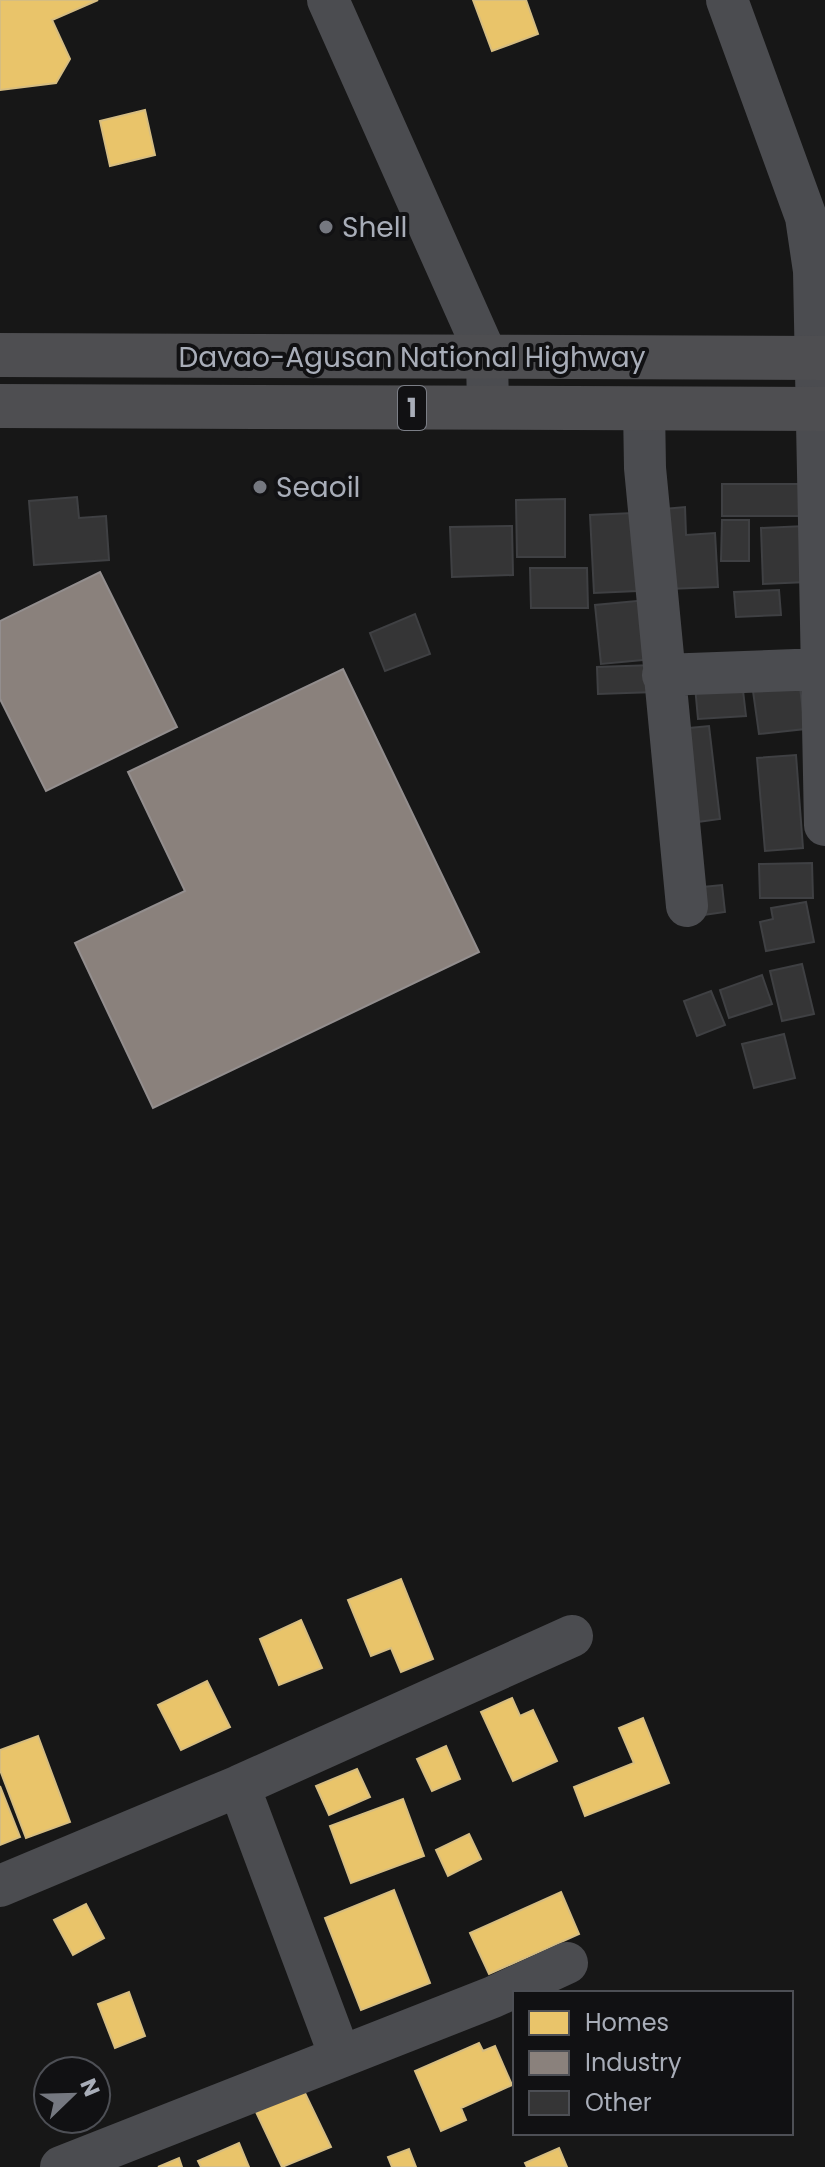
<svg xmlns="http://www.w3.org/2000/svg" width="825" height="2167" font-family="Poppins,sans-serif">
  <style>
    .homes { fill: #e9c46a; stroke: #d6bd81; stroke-width: 2 }
    .industry { fill: #8a817c; stroke: #938e8e; stroke-width: 2 }
    .building { fill: #353536; stroke: #3f4043; stroke-width: 2 }
    .lines { fill: none; stroke-linecap: round; stroke-linejoin: round }
    .minor { stroke: #4b4c50; stroke-width: 42 }
    .highway { stroke: #4e4e51; stroke-width: 44 }
    .poi-dot { fill: #757880; stroke: #111113; stroke-width: 3 }
    .labels { text-anchor: middle; stroke-width: 8; stroke-linejoin: round; paint-order: stroke }
    .shield { fill: #111113; stroke: #7b7e86; stroke-width: 2 }
    .shield-label { font-size: 26px; font-weight: bold; fill: #a8adb8 }
    .poi-label { font-size: 28px; fill: #a8adb8; stroke: #111113; text-anchor: start }
    .street-label { font-size: 28px; fill: #a8adb8; stroke: #111113 }
  </style>
  <rect width="100%" height="100%" fill="#171717"/>
  <path class="homes" d="M 0,0 L 98,0 L 52,20 L 70,59 L 56,83 L 0,90 Z
    M 473,0 L 526,0 L 538,34 L 492,51 Z
    M 145,110 L 155,155 L 110,166 L 100,121 Z
    M 401,1579 L 433,1659 L 401,1672 L 391,1648 L 371,1656 L 348,1600 Z
    M 301,1620 L 322,1668 L 279,1685 L 260,1639 Z
    M 207,1681 L 230,1727 L 181,1750 L 158,1705 Z
    M 512,1698 L 520,1716 L 533,1710 L 557,1761 L 513,1781 L 481,1712 Z
    M 643,1718 L 669,1783 L 585,1816 L 574,1787 L 634,1763 L 619,1728 Z
    M 38,1736 L 70,1822 L 26,1838 L 0,1770 L 0,1750 Z
    M 446,1746 L 460,1779 L 432,1791 L 417,1759 Z
    M 357,1769 L 370,1797 L 329,1815 L 316,1786 Z
    M 0,1786 L 20,1837 L 0,1845 Z
    M 403,1799 L 424,1856 L 351,1883 L 330,1826 Z
    M 469,1834 L 481,1859 L 448,1876 L 436,1850 Z
    M 394,1890 L 430,1983 L 361,2010 L 325,1918 Z
    M 561,1892 L 579,1934 L 489,1974 L 470,1933 Z
    M 86,1904 L 104,1938 L 73,1955 L 54,1920 Z
    M 129,1992 L 145,2036 L 115,2048 L 98,2004 Z
    M 479,2043 L 483,2051 L 495,2046 L 512,2085 L 461,2108 L 466,2120 L 441,2131 L 415,2071 Z
    M 303,2089 L 331,2147 L 282,2167 L 256,2112 Z
    M 239,2143 L 249,2167 L 201,2167 L 198,2161 Z
    M 559,2148 L 567,2167 L 527,2167 L 525,2163 Z
    M 409,2149 L 416,2167 L 392,2167 L 388,2157 Z
    M 179,2158 L 182,2167 L 158,2167 Z"/>
  <path class="industry" d="M 100,572 L 177,727 L 46,791 L 0,699 L 0,621 Z
    M 343,669 L 479,952 L 153,1108 L 75,943 L 185,891 L 128,772 Z"/>
  <path class="building" d="M 722,484 L 803,484 L 803,516 L 722,516 Z
    M 77,497 L 79,518 L 106,516 L 109,560 L 34,565 L 29,501 Z
    M 565,499 L 565,557 L 517,557 L 516,500 Z
    M 685,507 L 686,535 L 715,533 L 718,587 L 668,589 L 664,509 Z
    M 633,513 L 637,591 L 594,593 L 590,515 Z
    M 722,520 L 749,520 L 749,561 L 721,561 Z
    M 512,526 L 513,575 L 452,577 L 450,527 Z
    M 805,526 L 807,582 L 763,584 L 761,528 Z
    M 530,568 L 587,568 L 588,608 L 531,608 Z
    M 779,590 L 781,615 L 736,617 L 734,592 Z
    M 647,600 L 653,659 L 601,664 L 595,605 Z
    M 415,614 L 430,654 L 385,671 L 370,633 Z
    M 654,665 L 655,692 L 598,694 L 597,667 Z
    M 799,679 L 805,729 L 759,734 L 752,684 Z
    M 742,682 L 746,716 L 698,719 L 695,686 Z
    M 709,726 L 720,819 L 690,823 L 679,729 Z
    M 796,755 L 803,848 L 765,851 L 757,758 Z
    M 812,863 L 813,898 L 760,898 L 759,864 Z
    M 722,885 L 725,912 L 696,916 L 693,888 Z
    M 806,902 L 814,942 L 766,951 L 760,922 L 773,919 L 771,908 Z
    M 802,964 L 814,1014 L 782,1021 L 770,971 Z
    M 762,975 L 772,1004 L 729,1018 L 720,990 Z
    M 711,991 L 725,1025 L 697,1036 L 684,1001 Z
    M 784,1034 L 795,1078 L 754,1088 L 742,1044 Z"/>
  <g class="lines">
    <path class="minor" d="M 328,0 L 487,357 L 488,408
      M 727,0 L 806,217 L 814,271 L 825,825
      M 644,408 L 645,468 L 687,906
      M 663,675 L 822,669
      M 239,1786 L 340,2056
      M 0,1886 L 239,1786 L 572,1636
      M 61,2167 L 493,1997 L 567,1963"/>
    <path class="highway" d="M 0,355 L 825,358
      M 0,406 L 825,409"/>
  </g>
  <g class="poi-dot">
    <circle cx="326" cy="227" r="8"/>
    <circle cx="260" cy="487" r="8"/>
  </g>
  <g class="labels">
    <rect class="shield" x="398" y="386" width="28" height="44" rx="6"/>
    <g class="shield-label">
      <text x="412" y="417">1</text>
    </g>
    <g class="poi-label">
      <text x="342" y="237">Shell</text>
      <text x="276" y="497">Seaoil</text>
    </g>
    <g class="street-label">
      <text x="412" y="367">Davao-Agusan National Highway</text>
    </g>
  </g>
  <rect x="513" y="1991" width="280" height="144" fill="#111113" stroke="#4d4f55" stroke-width="2"/>
  <rect x="529" y="2011" width="40" height="24" fill="#e9c46a" stroke="#4d4f55" stroke-width="2"/>
  <text x="585" y="2031" font-size="24" fill="#a8adb8">Homes</text>
  <rect x="529" y="2051" width="40" height="24" fill="#8a817c" stroke="#4d4f55" stroke-width="2"/>
  <text x="585" y="2071" font-size="24" fill="#a8adb8">Industry</text>
  <rect x="529" y="2091" width="40" height="24" fill="#353536" stroke="#4d4f55" stroke-width="2"/>
  <text x="585" y="2111" font-size="24" fill="#a8adb8">Other</text>
  <g transform="translate(72 2095) rotate(67)"><circle r="38" fill="#111113" stroke="#4d4f55" stroke-width="2"/>
  <path d="M0-6L14 30L0 20L-14 30Z" fill="#757880"/>
  <text y="-12" font-size="22" font-weight="bold" text-anchor="middle" fill="#a8adb8">N</text>
  </g>
</svg>
